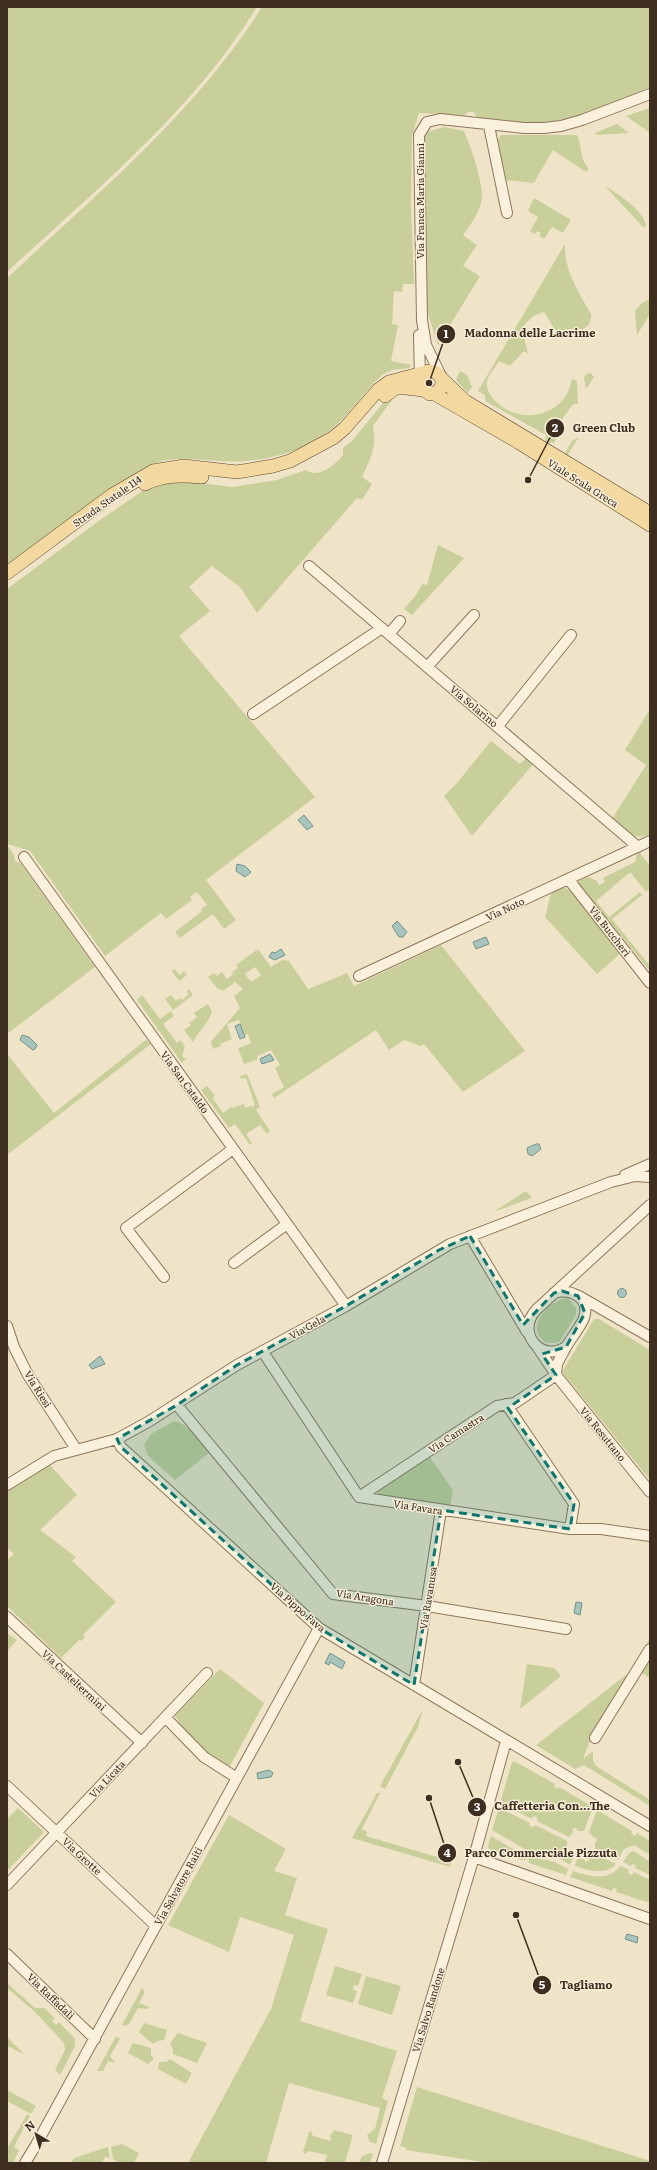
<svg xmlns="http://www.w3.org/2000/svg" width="657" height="2170" font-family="Literata,serif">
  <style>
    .green { fill: #c9cf9b; fill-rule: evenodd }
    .water { fill: #a9c4bc; stroke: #6f938a }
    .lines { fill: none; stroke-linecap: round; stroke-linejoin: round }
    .minor-casing { stroke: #8d765c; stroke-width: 12 }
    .major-casing { stroke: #5b4430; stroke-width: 14 }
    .minor { stroke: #faf1dc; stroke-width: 10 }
    .major { stroke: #f3d9a0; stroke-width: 13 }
    .marked { fill: #0f766e; fill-opacity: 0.2; stroke: #0f766e; stroke-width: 3; stroke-dasharray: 8 5; stroke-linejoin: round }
    .labels { text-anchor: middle; stroke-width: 3; stroke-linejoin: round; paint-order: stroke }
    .street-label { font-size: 10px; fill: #3d2e20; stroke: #f7eed8 }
    .leader { fill: none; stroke: #3d2e20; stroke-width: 1.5 }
    .callout-dot { fill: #3d2e20; stroke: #f7eed8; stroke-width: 1.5 }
    .mark-label { font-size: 12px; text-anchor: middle; font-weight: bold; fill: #fff }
    .callout-label { font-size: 11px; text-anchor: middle; font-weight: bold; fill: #3d2e20; stroke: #f7eed8; stroke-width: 3; stroke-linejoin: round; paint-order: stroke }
  </style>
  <rect width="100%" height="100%" fill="#f0e4c8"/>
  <path class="green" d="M 7,7 L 257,7 C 193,111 96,190 7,272 Z
    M 262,7 L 650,7 L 650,87 C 617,102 579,119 542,123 C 521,125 499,122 478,120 L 474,112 L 468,112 L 465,115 L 419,113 L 412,136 L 411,206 L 414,284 L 403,284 L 402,292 L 394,291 L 392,324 L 398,325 L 391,361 L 411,365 L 409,368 L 392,370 L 382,375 C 364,391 351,413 333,428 C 310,448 275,459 246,461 C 217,464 185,453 155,463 C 148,465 141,471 134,475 L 7,566 L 7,278 C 98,193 195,113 262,7 Z
    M 650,108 L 650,133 L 626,116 Z
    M 617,124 L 629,133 L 596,135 L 595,133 Z
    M 444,127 L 464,131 C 470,145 486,188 481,203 C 478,215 470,225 463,235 L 477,245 L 463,266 L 480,276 L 438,345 L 428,314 L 426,292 L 423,176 L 425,135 L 427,132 Z
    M 501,135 L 577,135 C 582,147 580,159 589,169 L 586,172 L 553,150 L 534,183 L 505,180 L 498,145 L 498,140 Z
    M 604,185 C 618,195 641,207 646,225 L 644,228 Z
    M 534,198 L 571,220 L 563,233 L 552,227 L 544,239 L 539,236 L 541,233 L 537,231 L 535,234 L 530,231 L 538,217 L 528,211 Z
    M 565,244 C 564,271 578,291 591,314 C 592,321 589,325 584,329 L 569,329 L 557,333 L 544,312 C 534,315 527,320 522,329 L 528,354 L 524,351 L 510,366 L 499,361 C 496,367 488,375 487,382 C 486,387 489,393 492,397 C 514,427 566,419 572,379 L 577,381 L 578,404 L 573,404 L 554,431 L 560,432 L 554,443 L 545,442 L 546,435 L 485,401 L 485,395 L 478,391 Z
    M 650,299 L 650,314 L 637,335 L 635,311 L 642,303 Z
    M 460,371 L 467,375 L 472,387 L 468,393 L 456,380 Z
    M 591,373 L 594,377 L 586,389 L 584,378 L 586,374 Z
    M 392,392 L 397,393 L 373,426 C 377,446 371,459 362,477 L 372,484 L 362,500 L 357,498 L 257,613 L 240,587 L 212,566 L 189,587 L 210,611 L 179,636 L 315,797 L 206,880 L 236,920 L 224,929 L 213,914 L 180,938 L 175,932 L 202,911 L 201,909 L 207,905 L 197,892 L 190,897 L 192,900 L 166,919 L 161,913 L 105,956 L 30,851 L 7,844 L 7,589 L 96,523 L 141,492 L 156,485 L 184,481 L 232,487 L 277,480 L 306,470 C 318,479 335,465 343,455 L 343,448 L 352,441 Z
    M 579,437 L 567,456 L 565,453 L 572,441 Z
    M 438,545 L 464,558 L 412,615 L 404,609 L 416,595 L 422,584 L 427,585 Z
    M 650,709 L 650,834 C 633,842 624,830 612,819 L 646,765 L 625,750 Z
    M 491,741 L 520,764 L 527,757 L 534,763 L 472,836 L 444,796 L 457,783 Z
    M 7,845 L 14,855 L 15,861 L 21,864 L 95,967 L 7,1034 Z
    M 639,852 L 650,866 L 650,888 L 646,892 L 631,873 L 629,873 L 596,901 L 609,917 L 640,892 L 642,895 L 612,919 L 650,966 L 650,971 L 577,882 L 588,877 L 597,881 L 599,885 L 605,882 L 603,878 L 635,862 L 637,853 Z
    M 563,887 C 577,892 610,940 620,954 L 597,974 L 545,917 C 550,904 547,889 563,887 Z
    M 441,945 L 525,1051 L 463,1092 L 424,1044 L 420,1046 L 404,1040 L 389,1050 L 376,1030 L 274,1098 L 272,1094 L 284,1087 L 275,1068 L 280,1065 L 271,1050 L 257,1056 L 257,1060 L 244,1064 L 238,1048 L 251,1043 L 248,1034 L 245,1035 L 239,1020 L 227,1024 L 232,1039 L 220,1044 L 221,1046 L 213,1049 L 211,1042 L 213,1039 L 240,1008 L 234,996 L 243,989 L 235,982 L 223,991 L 217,988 L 208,977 L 214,973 L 217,976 L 222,972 L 227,979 L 233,974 L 232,972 L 238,968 L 236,965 L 258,949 L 271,967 L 282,960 L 289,961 L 308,989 L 347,973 L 354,986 ZM 255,967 L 261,975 L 251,982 L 245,974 Z
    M 175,969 L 179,975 L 184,971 L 187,975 L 179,981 L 172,971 Z
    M 189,989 L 193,995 L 173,1010 L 165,999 L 171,995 L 176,1001 L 180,998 L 182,1000 L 189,994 L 187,991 Z
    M 142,995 L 160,1019 L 171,1011 L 174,1016 L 163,1024 L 177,1043 L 180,1040 L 185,1047 L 182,1056 L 186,1059 L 182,1063 L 137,1000 Z
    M 208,1004 L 212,1012 C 209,1022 198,1032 193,1042 L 184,1030 L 191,1025 L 189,1023 L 197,1017 L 194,1013 Z
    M 146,1040 L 151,1044 L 7,1155 L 7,1054 L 54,1113 Z
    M 247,1074 L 260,1107 L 256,1110 L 270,1131 L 267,1134 L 260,1125 L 246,1134 L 252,1143 L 250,1145 L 235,1124 L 229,1128 L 201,1090 L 207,1086 L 215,1095 L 213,1099 L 223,1113 L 231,1107 L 232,1108 L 244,1104 L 245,1108 L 251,1106 L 252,1107 L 255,1105 L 246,1078 L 241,1079 L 240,1076 Z
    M 526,1191 L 532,1198 L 493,1212 Z
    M 568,1298 L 576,1308 L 576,1315 L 560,1341 L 556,1343 L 547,1343 C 521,1329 551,1298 568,1298 Z
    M 594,1319 L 599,1319 L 650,1350 L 650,1480 L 562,1372 Z
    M 174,1421 C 189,1424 199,1441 209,1453 L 175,1480 L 148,1456 L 144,1445 L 151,1434 Z
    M 429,1456 L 453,1490 L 450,1507 L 378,1496 L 379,1490 Z
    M 49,1464 L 77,1495 L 40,1530 L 76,1557 L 72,1561 L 116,1602 L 83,1635 L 85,1637 L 81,1641 L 79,1640 L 61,1658 L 7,1606 L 7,1560 L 14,1554 L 7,1548 L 7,1489 Z
    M 7,1631 L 8,1634 L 17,1640 L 7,1651 Z
    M 650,1638 L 650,1642 L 591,1738 L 583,1759 L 593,1751 L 593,1761 L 596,1766 L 650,1800 L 650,1806 L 584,1765 L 575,1769 L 536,1745 L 631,1671 Z
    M 650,1656 L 650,1678 L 640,1672 Z
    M 527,1664 L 554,1668 L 561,1676 L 520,1709 Z
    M 220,1669 L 264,1703 L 230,1766 C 201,1758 192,1740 175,1716 Z
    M 423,1709 L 418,1727 L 385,1789 L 380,1786 Z
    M 514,1761 L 555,1784 L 554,1787 L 558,1789 L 559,1787 L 593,1807 L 584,1831 L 578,1831 L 576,1828 L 572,1829 L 573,1833 L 569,1837 L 537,1821 L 538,1818 L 533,1816 L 532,1819 L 500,1803 L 512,1762 Z
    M 377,1793 L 380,1793 L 362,1829 L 367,1832 L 366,1836 L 437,1857 L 439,1852 L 453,1857 L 450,1867 L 352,1838 Z
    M 18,1808 L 44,1832 L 7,1871 L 7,1819 Z
    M 499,1808 L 530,1823 L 529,1826 L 534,1827 L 535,1825 L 567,1841 L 567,1848 L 564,1850 L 566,1854 L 569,1852 L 573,1857 L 570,1865 L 559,1858 L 528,1851 L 492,1830 Z
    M 597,1810 L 632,1831 L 631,1833 L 635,1836 L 637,1833 L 650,1841 L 650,1855 L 634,1845 L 624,1849 L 618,1859 L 595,1849 L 595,1842 L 597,1841 L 596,1837 L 594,1838 L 589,1832 Z
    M 229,1815 L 286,1849 L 274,1871 L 297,1878 L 285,1915 L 328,1929 L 300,2021 L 397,2051 L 382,2098 L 388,2101 L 376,2144 L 370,2142 L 367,2135 L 375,2129 L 380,2108 L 289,2083 L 266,2163 L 188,2163 L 271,2009 L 294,1935 L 240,1917 L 229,1952 L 168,1925 Z
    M 491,1836 L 525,1856 L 555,1862 L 568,1869 L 566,1875 L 529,1863 L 529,1860 L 525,1859 L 525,1861 L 489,1849 L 488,1846 Z
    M 634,1851 L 650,1862 L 650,1875 L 635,1868 L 636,1865 L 632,1864 L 631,1866 L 623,1862 L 630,1852 Z
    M 593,1853 L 616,1864 C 606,1876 587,1870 575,1866 L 577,1859 L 584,1859 L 585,1862 L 589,1860 L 588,1858 Z
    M 620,1866 L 629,1870 L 628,1873 L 632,1875 L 634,1872 L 650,1880 L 650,1903 L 616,1892 L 617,1889 L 613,1888 L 612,1891 L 570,1877 L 573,1871 C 588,1876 609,1882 620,1866 Z
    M 335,1966 L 362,1974 L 358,1986 L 354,1985 L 353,1990 L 357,1991 L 353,2003 L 326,1995 Z
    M 366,1976 L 401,1986 L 392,2015 L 358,2004 Z
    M 7,1983 L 35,2008 L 44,2008 L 55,2018 L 52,2021 L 56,2025 L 59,2022 L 75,2039 L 75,2046 L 60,2075 L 55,2070 L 65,2050 L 64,2043 L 34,2011 L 7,1988 Z
    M 142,1988 L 145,1992 L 139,2003 L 149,2007 L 148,2009 L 138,2008 L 129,2024 L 124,2026 L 122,2025 Z
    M 144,2023 L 167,2030 L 164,2040 L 158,2041 L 153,2044 L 139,2032 Z
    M 178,2033 L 207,2043 L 197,2063 L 173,2054 L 173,2049 L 170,2043 Z
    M 116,2036 L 120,2039 L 110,2056 L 115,2063 L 108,2061 L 103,2071 L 97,2071 Z
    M 7,2037 L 25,2055 L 7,2046 Z
    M 133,2043 L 151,2048 L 151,2055 L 154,2059 L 148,2064 L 128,2053 Z
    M 170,2059 L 192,2073 L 186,2084 L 158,2069 L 159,2062 L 166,2062 Z
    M 417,2087 L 650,2161 L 650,2163 L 489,2163 L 406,2150 L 406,2148 L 400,2146 Z
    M 7,2090 L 36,2106 L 31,2114 L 7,2101 Z
    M 27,2114 L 30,2116 L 14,2147 L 19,2150 L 13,2163 L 7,2163 L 7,2149 Z
    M 334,2130 L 353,2135 L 345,2163 L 324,2163 L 327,2155 L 309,2151 L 305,2154 L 303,2152 L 309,2132 L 311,2131 L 313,2136 L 331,2141 L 330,2136 Z
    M 122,2144 L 139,2153 L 134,2163 L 120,2163 L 113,2159 L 111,2147 Z
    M 108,2147 L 110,2158 L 105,2157 L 102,2163 L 71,2163 L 74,2158 Z
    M 370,2153 L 373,2154 L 370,2163 L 359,2163 L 362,2156 Z"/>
  <path class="water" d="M 304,815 L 313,826 L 307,830 L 298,820 Z
    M 237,864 L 245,866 L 251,872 L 245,877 L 236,871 Z
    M 397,921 L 407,932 L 403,937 L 399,937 L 392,926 Z
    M 486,937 L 489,944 L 476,949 L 473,942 Z
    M 281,949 L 285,955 L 275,960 L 269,957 L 272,952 L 275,953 Z
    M 240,1024 L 245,1037 L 240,1039 L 235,1026 Z
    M 22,1035 L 29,1037 L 37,1045 L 35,1049 L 33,1050 L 20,1040 Z
    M 270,1054 L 274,1060 L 262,1064 L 260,1059 Z
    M 536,1144 L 539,1144 L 541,1149 L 532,1156 L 528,1154 L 527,1148 Z
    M617.5 1293a4.5 4.5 0 1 1 9 0a4.5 4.5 0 1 1-9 0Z
    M 100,1356 L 105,1364 L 92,1369 L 89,1365 Z
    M 576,1602 L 582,1603 L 580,1615 L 574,1613 Z
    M 330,1653 L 345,1662 L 342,1669 L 330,1662 L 329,1665 L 325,1663 Z
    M 269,1770 L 273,1773 L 271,1777 L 258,1779 L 257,1773 Z
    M 627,1934 L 638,1937 L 637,1943 L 625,1939 Z"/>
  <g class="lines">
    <g class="minor-casing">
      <path id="minor" d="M 489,126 L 507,213
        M 419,335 L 420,378
        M 441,376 L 426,345 L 422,320 L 419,135 L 427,122 L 440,119 L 524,128 L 544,128 L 561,126 L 582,120 L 650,94
        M 309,566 L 638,847
        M 389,634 L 400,621
        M 427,667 L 474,615
        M 253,714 L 382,628
        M 498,726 L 571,635
        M 24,857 L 346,1306
        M 569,880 L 650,983
        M 359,976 L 650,841
        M 625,1175 L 650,1164
        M 470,1236 L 527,1332
        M 234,1263 L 287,1224
        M 164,1277 L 126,1228 L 233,1149
        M 554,1293 C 570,1288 591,1297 584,1318 C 580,1328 571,1338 566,1347 C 540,1363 516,1332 536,1310 L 650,1205
        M 579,1296 L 650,1337
        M 7,1326 L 14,1347 L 28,1375 L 76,1449
        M 538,1348 L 556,1375 L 650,1492
        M 263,1352 L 359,1497 L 570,1529 L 601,1529 L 650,1536
        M 556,1375 L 557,1364 L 566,1347
        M 506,1404 L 574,1504 L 570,1529
        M 177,1405 L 333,1594 L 427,1606 L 566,1629
        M 117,1439 L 121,1447 L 319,1628 L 650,1826
        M 7,1485 L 54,1456 L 117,1439 L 148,1422 L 237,1365 L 346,1306 L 450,1244 L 611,1182 L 635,1176 L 650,1177
        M 359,1497 L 497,1406 L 515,1403 L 556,1375
        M 7,1617 L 142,1743
        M 414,1685 L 441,1510
        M 166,1718 L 204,1757 L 237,1778
        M 595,1738 L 650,1649
        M 7,1786 L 156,1926
        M 474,1857 L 650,1919
        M 7,1885 L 207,1673
        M 7,1954 L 95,2039
        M 25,2163 L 36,2145 L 319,1628
        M 382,2163 L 474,1857 L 506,1741"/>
    </g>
    <g class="major-casing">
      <path id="major" d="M 442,379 L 465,401 L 650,513
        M 433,393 L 518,442 L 650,525
        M 385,396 L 397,387 L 423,390
        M 145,484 C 163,475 182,475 202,477
        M 7,573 L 112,495 L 153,471 L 184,466 L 237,472 L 273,466 L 290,461 L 333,438 L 345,428 L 378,390 L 389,382 L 430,371 C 446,373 446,392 430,394 L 421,388 L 420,378 L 428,371"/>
    </g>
    <use href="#minor" class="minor"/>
    <use href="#major" class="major"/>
  </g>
  <path class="marked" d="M 470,1236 L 523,1325 L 554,1293 L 562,1291 L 578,1296 L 585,1313 L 566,1347 L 542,1354 L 556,1375 L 508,1408 L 574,1504 L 570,1529 L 441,1510 L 414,1685 L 319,1628 L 121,1447 L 117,1439 L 177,1405 L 237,1365 L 346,1306 L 439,1250 Z"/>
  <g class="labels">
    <g class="street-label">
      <text transform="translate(420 201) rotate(-90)" y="4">Via Franca Maria Gianni</text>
      <text transform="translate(583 483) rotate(32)" y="4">Viale Scala Greca</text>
      <text transform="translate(107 501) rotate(-35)" y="4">Strada Statale 114</text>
      <text transform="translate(474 706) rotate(40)" y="4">Via Solarino</text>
      <text transform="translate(505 909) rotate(-25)" y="4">Via Noto</text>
      <text transform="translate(610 931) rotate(52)" y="4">Via Buccheri</text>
      <text transform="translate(185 1082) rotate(54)" y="4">Via San Cataldo</text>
      <text transform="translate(307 1327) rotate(-29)" y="4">Via Gela</text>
      <text transform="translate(38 1389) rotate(58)" y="4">Via Riesi</text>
      <text transform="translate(456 1433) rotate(-33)" y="4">Via Camastra</text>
      <text transform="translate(603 1434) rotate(51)" y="4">Via Resuttano</text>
      <text transform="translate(418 1507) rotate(9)" y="4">Via Favara</text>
      <text transform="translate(365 1597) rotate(9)" y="4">Via Aragona</text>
      <text transform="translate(428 1598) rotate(-81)" y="4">Via Ravanusa</text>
      <text transform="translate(298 1607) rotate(41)" y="4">Via Pippo Fava</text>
      <text transform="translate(74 1680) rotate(43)" y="4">Via Casteltermini</text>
      <text transform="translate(107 1779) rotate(-47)" y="4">Via Licata</text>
      <text transform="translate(82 1856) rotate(43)" y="4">Via Grotte</text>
      <text transform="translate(178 1886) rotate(-61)" y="4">Via Salvatore Raiti</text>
      <text transform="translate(51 1996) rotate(44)" y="4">Via Raffadali</text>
      <text transform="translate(428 2010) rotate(-73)" y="4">Via Salvo Randone</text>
    </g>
  </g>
  <path class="leader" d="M429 383L446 334M528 480L555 428M458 1762L477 1807M429 1798L447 1853M516 1915L542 1985"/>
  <g class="callout-dot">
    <circle cx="429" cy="383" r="4"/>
    <circle cx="528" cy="480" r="4"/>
    <circle cx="458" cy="1762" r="4"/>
    <circle cx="429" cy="1798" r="4"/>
    <circle cx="516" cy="1915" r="4"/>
    <circle cx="446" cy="334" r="10"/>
    <circle cx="555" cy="428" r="10"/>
    <circle cx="477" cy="1807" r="10"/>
    <circle cx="447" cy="1853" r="10"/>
    <circle cx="542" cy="1985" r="10"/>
  </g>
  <g class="mark-label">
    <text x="446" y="338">1</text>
    <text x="555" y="432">2</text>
    <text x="477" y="1811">3</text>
    <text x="447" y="1857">4</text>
    <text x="542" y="1989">5</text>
  </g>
  <g class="callout-label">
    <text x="530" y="337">Madonna delle Lacrime</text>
    <text x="604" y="432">Green Club</text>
    <text x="552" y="1810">Caffetteria Con...The</text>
    <text x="541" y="1857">Parco Commerciale Pizzuta</text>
    <text x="586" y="1989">Tagliamo</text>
  </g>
  <rect width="657" height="2170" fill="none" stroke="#3d2e20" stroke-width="16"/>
  <g transform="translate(36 2134) rotate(322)" stroke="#f7eed8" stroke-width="3" paint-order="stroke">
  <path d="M0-3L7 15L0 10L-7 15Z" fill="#3d2e20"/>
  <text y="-6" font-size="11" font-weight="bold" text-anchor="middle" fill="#3d2e20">N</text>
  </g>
</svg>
